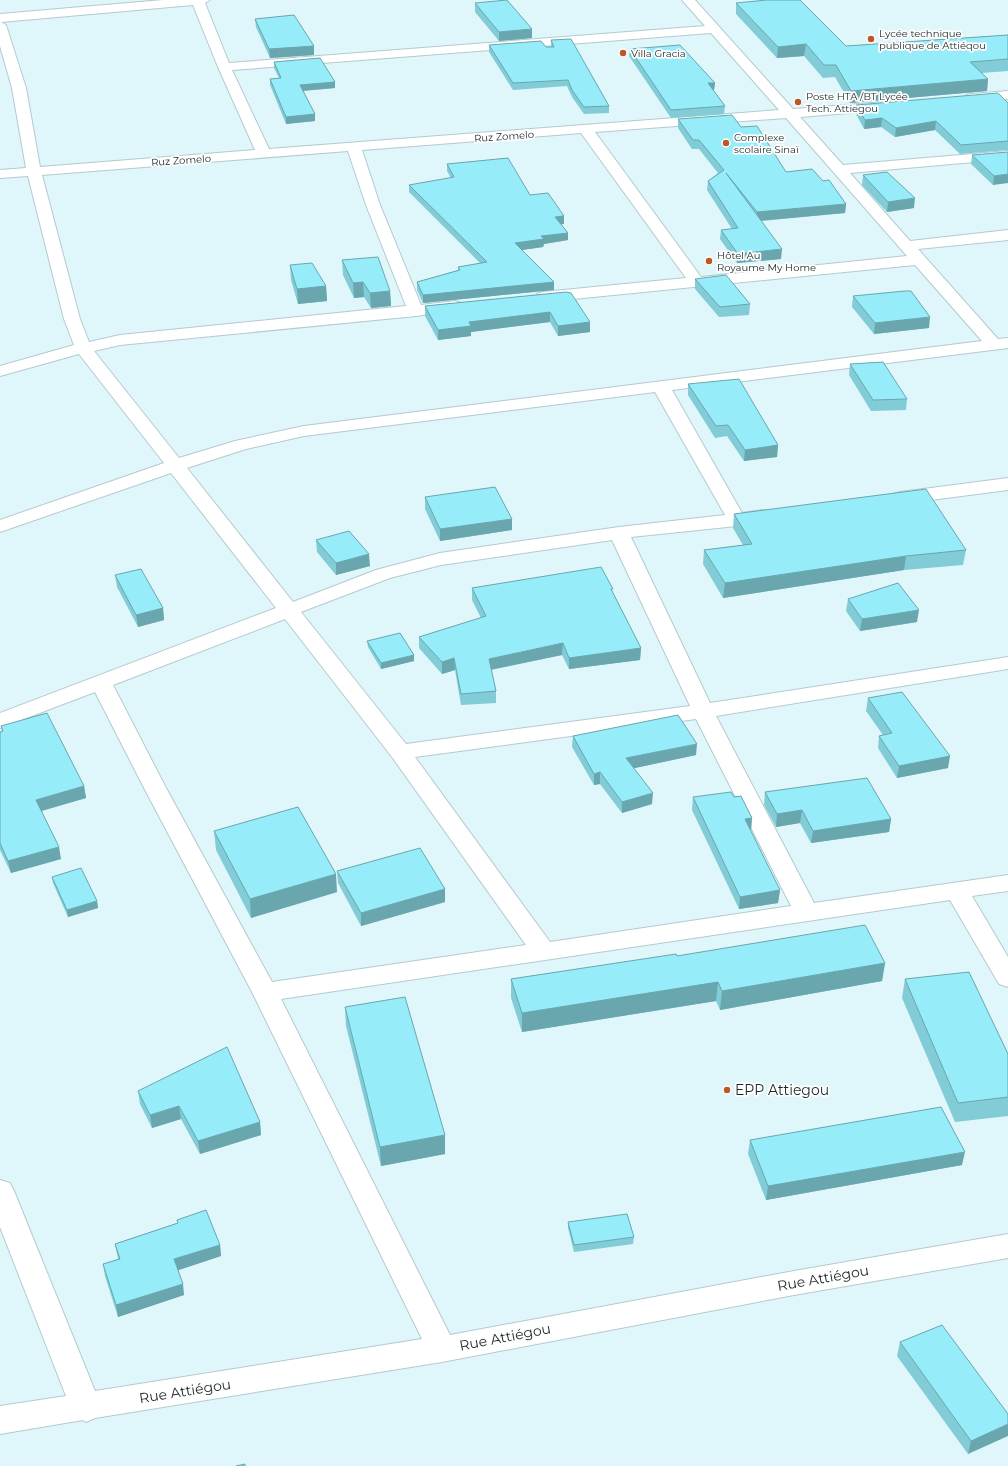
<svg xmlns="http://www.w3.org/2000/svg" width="1008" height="1466" font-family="Montserrat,sans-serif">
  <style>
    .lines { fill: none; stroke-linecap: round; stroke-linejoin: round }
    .minor-casing { stroke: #b4cace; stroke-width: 2 }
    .minor { fill: #fff; fill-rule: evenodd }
    .wall { fill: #81ccd6 }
    .shaded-wall { fill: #69a6ae }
    .building { fill: #96edf9; stroke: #69a6ae }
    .poi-dot { fill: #bc5726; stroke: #fefefe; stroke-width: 1.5 }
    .labels { text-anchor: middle; stroke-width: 3.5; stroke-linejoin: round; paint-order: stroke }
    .far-poi-label { font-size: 10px; fill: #1d2627; stroke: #fefefe; text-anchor: start }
    .far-street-label { font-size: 10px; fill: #1d2627; stroke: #fefefe }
    .near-poi-label { font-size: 14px; fill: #1d2627; stroke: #fefefe; text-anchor: start }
    .near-street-label { font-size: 14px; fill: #1d2627; stroke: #fefefe }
  </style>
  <rect width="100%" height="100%" fill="#dff6fa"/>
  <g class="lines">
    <g class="minor-casing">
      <path id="minor" d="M 163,0 L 210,0 L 205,3 L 229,63 L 705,26 L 682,0 L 695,0 L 793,109 L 885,102 L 890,103 L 892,106 L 890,109 L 885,110 L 800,117 L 843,165 L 1008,151 L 1008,159 L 850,173 L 910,241 L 1008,230 L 1008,240 L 918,249 L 998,339 L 1008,338 L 1008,348 L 672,390 L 742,513 L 763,510 L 770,512 L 773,516 L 770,520 L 737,526 L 631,537 L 710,703 L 1008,657 L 1008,669 L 716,716 L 814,903 L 1008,875 L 1008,891 L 972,896 L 1008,957 L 1008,987 L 999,984 L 950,900 L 281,999 L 450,1335 L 794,1271 L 1008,1234 L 1008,1258 L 794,1295 L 442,1362 L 95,1418 L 86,1422 L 83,1420 L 0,1434 L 0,1406 L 66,1396 L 0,1227 L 0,1180 L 10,1183 L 14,1191 L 95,1391 L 422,1339 L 252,992 L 143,786 L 95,692 L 0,728 L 0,713 L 276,608 L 171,473 L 0,532 L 0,520 L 164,463 L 79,354 L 0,376 L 0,366 L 74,345 L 64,319 L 28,176 L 0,178 L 0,170 L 26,168 L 12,88 L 0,46 L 0,14 ZM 193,5 L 218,67 L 255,150 L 40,167 L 26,88 L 6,25 L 1,22 ZM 711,33 L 779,110 L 269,149 L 232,70 ZM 786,118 L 907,256 L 701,277 L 595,132 ZM 581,133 L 686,278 L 543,292 L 537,294 L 535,297 L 537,300 L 543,302 L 915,265 L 982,341 L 304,426 L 235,441 L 179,458 L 94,351 L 120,345 L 416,316 L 461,309 L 463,306 L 461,303 L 455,301 L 421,305 L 380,205 L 362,150 ZM 348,151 L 366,205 L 406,306 L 120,335 L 89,342 L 80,319 L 42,175 ZM 655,392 L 725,515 L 619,527 L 440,553 L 376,570 L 293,602 L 187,468 L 246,449 L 304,436 ZM 612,540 L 690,706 L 406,744 L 301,612 L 390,578 L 441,565 ZM 285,619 L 392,757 L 526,945 L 272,982 L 165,786 L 113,685 ZM 696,719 L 791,906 L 550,942 L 415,757 Z
        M 1008,91 L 1008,99 L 971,102 L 966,101 L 964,98 L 966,95 L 971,94 Z
        M 1008,478 L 1008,490 L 900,504 L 893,502 L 891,498 L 893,494 L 900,492 Z"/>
    </g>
    <use href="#minor" class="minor"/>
  </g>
  <path class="wall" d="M 475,3 L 532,29 L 532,38 L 499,41 L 475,12 Z
    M 736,3 L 846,46 L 1008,35 L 1008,71 L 982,73 L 988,79 L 987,91 L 850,103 L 835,77 L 823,78 L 804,56 L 777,58 L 736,14 Z
    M 255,19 L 314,46 L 314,55 L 270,58 L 256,27 Z
    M 551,40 L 609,106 L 609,113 L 584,114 L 572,97 L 567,86 L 513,90 L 489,52 L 489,45 L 551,47 Z
    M 630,49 L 715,83 L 714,90 L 713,90 L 725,106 L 724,114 L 671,118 L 629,56 Z
    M 274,62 L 335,82 L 335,88 L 303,91 L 315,114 L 315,121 L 286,124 L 270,85 L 270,79 L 279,78 L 274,68 Z
    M 1008,103 L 1008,150 L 960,154 L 935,130 L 895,137 L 881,127 L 864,129 L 856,114 L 856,105 Z
    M 678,119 L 741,127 L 786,172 L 823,181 L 846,204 L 845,213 L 761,221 L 781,259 L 737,263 L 720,239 L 721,230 L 732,229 L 707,190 L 708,181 L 718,173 L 699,149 L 692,149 L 678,128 Z
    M 1008,152 L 993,185 L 971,164 L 972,155 Z
    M 447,164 L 530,195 L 564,224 L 561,224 L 568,233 L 568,240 L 544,244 L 543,247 L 522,250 L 554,282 L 554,290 L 423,303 L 417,290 L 417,282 L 458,270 L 458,267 L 480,263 L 409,192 L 409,185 L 451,178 L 447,171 Z
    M 863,175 L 914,208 L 887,212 L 862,185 Z
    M 342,260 L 390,291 L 391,306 L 371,308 L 364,297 L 354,298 L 343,275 Z
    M 290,265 L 326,286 L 327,301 L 298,304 L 291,280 Z
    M 695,279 L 750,304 L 749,315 L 719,317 L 695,289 Z
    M 566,292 L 590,332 L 558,336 L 550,322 L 471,332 L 471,336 L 438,340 L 425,316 L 425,306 Z
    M 853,296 L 929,328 L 874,334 L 852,307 Z
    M 850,364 L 907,399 L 906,410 L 871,411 L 849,375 Z
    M 688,384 L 778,445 L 777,457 L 744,461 L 727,436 L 715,438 L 688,395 Z
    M 425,497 L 512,530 L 440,541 L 425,509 Z
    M 734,514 L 966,550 L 963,565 L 904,570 L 723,598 L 703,564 L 704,550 L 743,545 L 733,528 Z
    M 316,540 L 370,566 L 336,575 L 317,552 Z
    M 115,575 L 163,608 L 164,620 L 138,627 L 117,587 Z
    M 472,588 L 613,593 L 641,648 L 640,660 L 569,669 L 562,655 L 491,670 L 496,691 L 496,703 L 461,705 L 455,670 L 442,674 L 419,648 L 419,637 L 481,618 L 472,600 Z
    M 848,599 L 917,622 L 860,631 L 846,611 Z
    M 367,641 L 414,655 L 414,661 L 381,669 L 368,647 Z
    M 868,698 L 948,768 L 897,778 L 878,748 L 879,736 L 883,735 L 866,711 Z
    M 1,726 L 84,786 L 86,798 L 41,811 L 61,859 L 11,873 L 0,850 L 0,732 L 2,731 Z
    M 573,736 L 696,755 L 634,768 L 652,804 L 622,813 L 600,784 L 594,785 L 572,747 Z
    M 765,792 L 891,819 L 889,832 L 811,843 L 800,823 L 776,827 L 764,805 Z
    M 693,797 L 734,797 L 752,818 L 751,830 L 750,831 L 780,890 L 778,903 L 739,909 L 692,810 Z
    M 214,831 L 337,892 L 251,918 L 216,850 Z
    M 337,871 L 445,889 L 445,902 L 361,926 L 338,883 Z
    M 52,877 L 97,901 L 98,908 L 68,917 L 53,883 Z
    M 677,956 L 885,963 L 882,981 L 720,1010 L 716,1001 L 522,1032 L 511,998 L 511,979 Z
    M 905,979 L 1008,1054 L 1008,1116 L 955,1122 L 902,998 Z
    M 345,1007 L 445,1135 L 445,1154 L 381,1166 L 346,1026 Z
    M 138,1091 L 260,1122 L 261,1135 L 200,1154 L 181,1119 L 152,1128 L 140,1104 Z
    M 750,1140 L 962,1165 L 766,1200 L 748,1154 Z
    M 177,1220 L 220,1245 L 221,1256 L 178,1270 L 184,1295 L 118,1317 L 105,1276 L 103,1264 L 118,1259 L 115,1244 L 178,1223 Z
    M 568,1222 L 634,1237 L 633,1244 L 574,1252 L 568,1228 Z
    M 900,1342 L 1008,1414 L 968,1454 L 897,1356 Z"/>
  <path class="shaded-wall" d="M 532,29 L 532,38 L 499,41 L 499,32 Z
    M 806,44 L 804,56 L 777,58 L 778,47 Z
    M 314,46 L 314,55 L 270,58 L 269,49 Z
    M 988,79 L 987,91 L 850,103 L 851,91 Z
    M 335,82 L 335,88 L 300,91 L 300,85 Z
    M 708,83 L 715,83 L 714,90 L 708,91 Z
    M 315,114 L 315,121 L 286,124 L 286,117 Z
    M 882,118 L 881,127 L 864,129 L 865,120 Z
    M 936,121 L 935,130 L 895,137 L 896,128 Z
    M 1008,174 L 1008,183 L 993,185 L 994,176 Z
    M 915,198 L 914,208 L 887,212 L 888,202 Z
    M 846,204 L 845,213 L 757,221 L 757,212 Z
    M 564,216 L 564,224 L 555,225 L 555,217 Z
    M 568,233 L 568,240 L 544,244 L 543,247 L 515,251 L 515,243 L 541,236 Z
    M 782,249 L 781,259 L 737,263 L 738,254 Z
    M 363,282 L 364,297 L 354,298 L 353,283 Z
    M 554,282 L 554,290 L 423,303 L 423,295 Z
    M 326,286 L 327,301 L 298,304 L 297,289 Z
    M 390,291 L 391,306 L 371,308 L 370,293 Z
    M 550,312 L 550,322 L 471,332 L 471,336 L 438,340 L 438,330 L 469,322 Z
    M 930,317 L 929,328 L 874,334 L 875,323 Z
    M 590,322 L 590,332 L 558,336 L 558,326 Z
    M 778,445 L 777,457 L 744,461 L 745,450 Z
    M 512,519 L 512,530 L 440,541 L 440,529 Z
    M 369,554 L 370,566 L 336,575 L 336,563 Z
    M 906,556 L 904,570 L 723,598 L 725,583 Z
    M 163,608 L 164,620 L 138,627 L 136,615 Z
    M 919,610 L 917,622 L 860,631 L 862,619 Z
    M 563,643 L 562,655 L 489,670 L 489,659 Z
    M 641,648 L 640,660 L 569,669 L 569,658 Z
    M 414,655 L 414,661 L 381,669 L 381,663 Z
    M 454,658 L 455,670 L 442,674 L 442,662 Z
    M 697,744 L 696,755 L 626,770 L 626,758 Z
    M 950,756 L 948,768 L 897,778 L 899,766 Z
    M 600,772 L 600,784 L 594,785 L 594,774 Z
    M 84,786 L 86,798 L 38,812 L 36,800 Z
    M 653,793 L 652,804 L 622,813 L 622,802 Z
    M 802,810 L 800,823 L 776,827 L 777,814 Z
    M 752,818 L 751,830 L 743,832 L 745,819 Z
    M 891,819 L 889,832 L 811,843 L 813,831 Z
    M 59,847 L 61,859 L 11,873 L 8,861 Z
    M 336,874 L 337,892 L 251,918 L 250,899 Z
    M 445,889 L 445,902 L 361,926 L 361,913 Z
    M 780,890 L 778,903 L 739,909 L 740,897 Z
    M 97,901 L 98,908 L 68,917 L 67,910 Z
    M 885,963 L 882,981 L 720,1010 L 722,991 Z
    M 718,982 L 716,1001 L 522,1032 L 522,1013 Z
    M 179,1106 L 181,1119 L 152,1128 L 150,1115 Z
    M 260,1122 L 261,1135 L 200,1154 L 198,1141 Z
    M 445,1135 L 445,1154 L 381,1166 L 380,1147 Z
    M 965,1152 L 962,1165 L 766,1200 L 768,1186 Z
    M 220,1245 L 221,1256 L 176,1271 L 174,1259 Z
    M 183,1284 L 184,1295 L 118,1317 L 116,1305 Z
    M 1008,1424 L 1008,1436 L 968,1454 L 971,1441 Z"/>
  <path class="building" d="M 507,0 L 532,29 L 499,32 L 475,3 Z
    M 767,0 L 800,0 L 846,46 L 1008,35 L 1008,59 L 970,62 L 988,79 L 851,91 L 836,65 L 824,65 L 806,44 L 778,47 L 736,3 Z
    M 294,15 L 314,46 L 269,49 L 255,19 Z
    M 571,39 L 609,106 L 584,107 L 572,90 L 568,80 L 513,83 L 489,45 L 541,41 L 546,47 L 554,47 L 551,40 Z
    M 680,45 L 715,83 L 708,83 L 725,106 L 671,110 L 630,49 Z
    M 320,58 L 335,82 L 300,85 L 315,114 L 286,117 L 270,79 L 281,78 L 274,62 Z
    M 998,93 L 1008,103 L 1008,141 L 961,145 L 936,121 L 896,128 L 882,118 L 865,120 L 856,105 Z
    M 732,115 L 741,127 L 757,126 L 786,172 L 812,169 L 823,181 L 829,180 L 846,204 L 757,212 L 726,173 L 782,249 L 738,254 L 721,230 L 738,228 L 708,181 L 724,170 L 699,140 L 693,140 L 678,119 Z
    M 1008,152 L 1008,174 L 994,176 L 972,155 Z
    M 508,158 L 530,195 L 548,193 L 564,216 L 555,217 L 568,233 L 541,236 L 544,239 L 515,243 L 554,282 L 423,295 L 417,282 L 460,270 L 458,267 L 487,262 L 409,185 L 454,177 L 447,164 Z
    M 887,172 L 915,198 L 888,202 L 863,175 Z
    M 378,257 L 390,291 L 370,293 L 363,282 L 353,283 L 342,260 Z
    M 312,263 L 326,286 L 297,289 L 290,265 Z
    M 726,275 L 750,304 L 720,307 L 695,279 Z
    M 905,291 L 911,291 L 930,317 L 875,323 L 853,296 Z
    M 566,292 L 571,293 L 590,322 L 558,326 L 550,312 L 469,322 L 471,326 L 438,330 L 425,306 Z
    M 883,362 L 907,399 L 873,400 L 850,364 Z
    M 739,379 L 778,445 L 745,450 L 728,425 L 716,426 L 688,384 Z
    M 495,487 L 512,519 L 440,529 L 425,497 Z
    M 926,489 L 966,550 L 906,556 L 725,583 L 704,550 L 752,544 L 734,514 Z
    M 349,531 L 369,554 L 336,563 L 316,540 Z
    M 601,567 L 613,589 L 611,589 L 641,648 L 569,658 L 563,643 L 489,659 L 496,691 L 461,694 L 454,658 L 442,662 L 419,637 L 486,616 L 472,588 Z
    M 141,569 L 163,608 L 136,615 L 115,575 Z
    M 898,583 L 919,610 L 862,619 L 848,599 Z
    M 400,633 L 414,655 L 381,663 L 367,641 Z
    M 902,692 L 950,756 L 899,766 L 879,736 L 892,733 L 868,698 Z
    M 47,713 L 84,786 L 36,800 L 59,847 L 8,861 L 0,843 L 0,732 L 3,731 L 1,726 Z
    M 678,715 L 697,744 L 626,758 L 653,793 L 622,802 L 600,772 L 594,774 L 573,736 Z
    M 867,778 L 891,819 L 813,831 L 802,810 L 777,814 L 765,792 Z
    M 731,792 L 734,797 L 741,796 L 752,818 L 745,819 L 780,890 L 740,897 L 693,797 Z
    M 298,807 L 336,874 L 250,899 L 214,831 Z
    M 420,848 L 445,889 L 361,913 L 337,871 Z
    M 81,868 L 97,901 L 67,910 L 52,877 Z
    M 865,925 L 885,963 L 722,991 L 718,982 L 522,1013 L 511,979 L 676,954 L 677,956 Z
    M 969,972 L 1008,1054 L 1008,1097 L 958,1103 L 905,979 Z
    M 405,997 L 445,1135 L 380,1147 L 345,1007 Z
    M 227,1047 L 260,1122 L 198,1141 L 179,1106 L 150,1115 L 138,1091 Z
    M 941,1107 L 965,1152 L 768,1186 L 750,1140 Z
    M 206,1210 L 220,1245 L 174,1259 L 183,1284 L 116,1305 L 103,1264 L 120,1259 L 115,1244 L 178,1223 L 177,1220 Z
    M 627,1214 L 634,1237 L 574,1245 L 568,1222 Z
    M 942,1325 L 1008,1414 L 1008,1424 L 971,1441 L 900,1342 Z
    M 245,1464 L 245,1466 L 236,1466 Z"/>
  <g class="poi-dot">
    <circle cx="871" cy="39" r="4"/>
    <circle cx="623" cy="53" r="4"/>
    <circle cx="798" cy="102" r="4"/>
    <circle cx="726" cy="143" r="4"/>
    <circle cx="709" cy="261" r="4"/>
    <circle cx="727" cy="1090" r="4"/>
  </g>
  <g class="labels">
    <g class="far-poi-label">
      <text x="879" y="37">Lycée technique<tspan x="879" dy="12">publique de Attiéqou</tspan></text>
      <text x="631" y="57">Villa Gracia</text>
      <text x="806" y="100">Poste HTA /BT Lycée<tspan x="806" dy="12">Tech. Attiegou</tspan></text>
      <text x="734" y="141">Complexe<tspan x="734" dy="12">scolaire Sinaï</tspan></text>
      <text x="717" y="259">Hôtel Au<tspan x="717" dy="12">Royaume My Home</tspan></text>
    </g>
    <g class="far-street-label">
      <text transform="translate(504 136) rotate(-4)" y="4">Ruz Zomelo</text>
      <text transform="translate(181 160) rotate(-4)" y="4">Ruz Zomelo</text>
    </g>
    <g class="near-poi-label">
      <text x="735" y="1095">EPP Attiegou</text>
    </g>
    <g class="near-street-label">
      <text transform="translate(823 1278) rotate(-10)" y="5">Rue Attiégou</text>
      <text transform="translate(505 1337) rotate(-11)" y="5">Rue Attiégou</text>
      <text transform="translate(185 1391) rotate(-9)" y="5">Rue Attiégou</text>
    </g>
  </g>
</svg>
